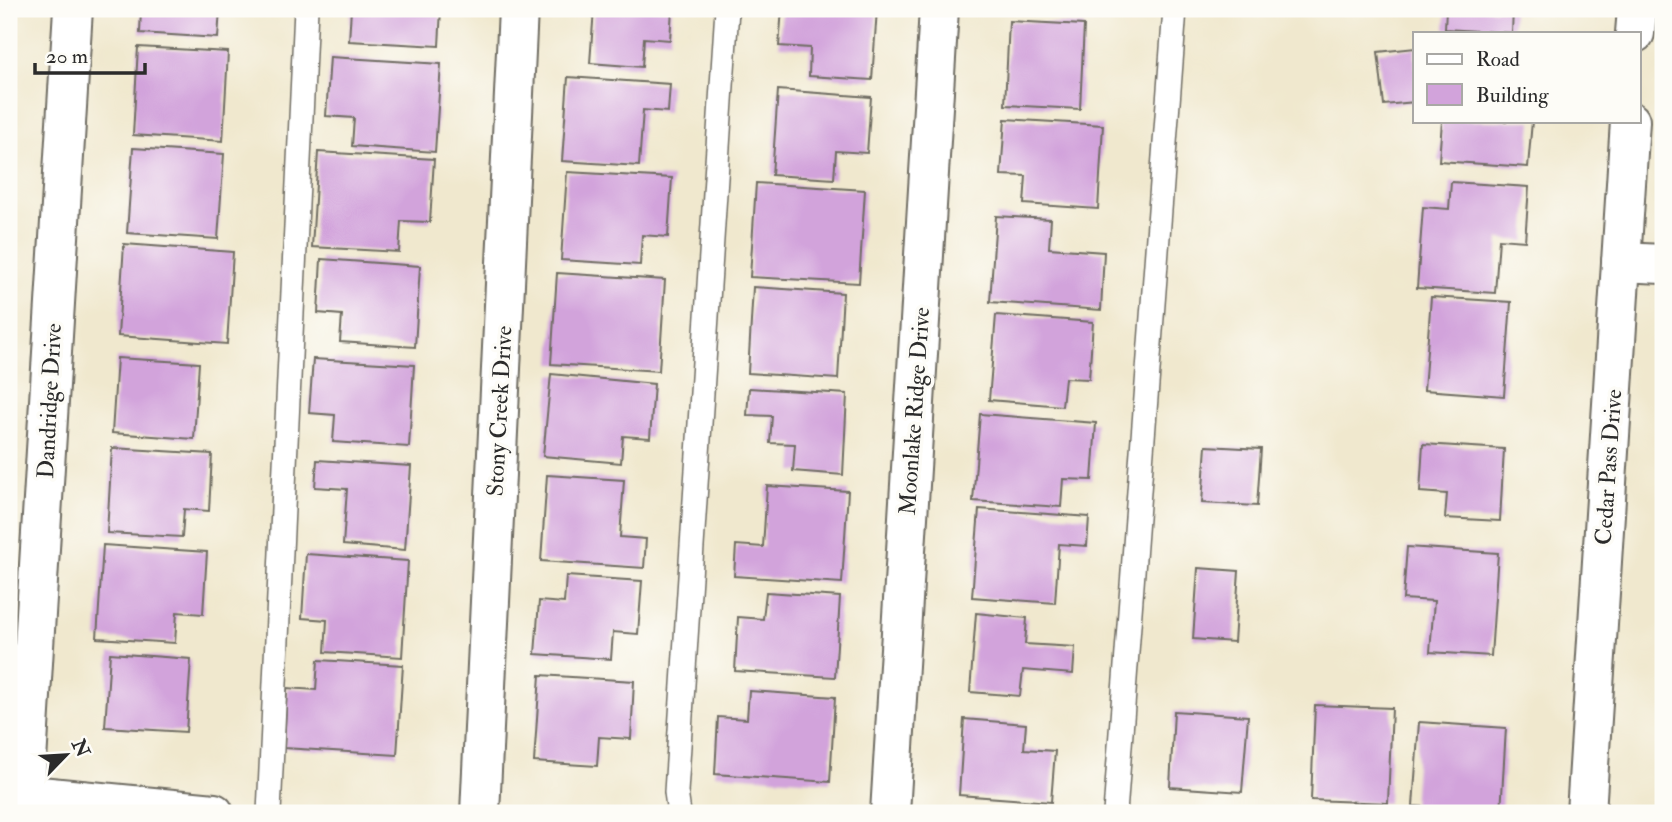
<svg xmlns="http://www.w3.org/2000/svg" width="1672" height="822" font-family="'IM FELL Double Pica',serif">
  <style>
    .building { fill: #d2a3db }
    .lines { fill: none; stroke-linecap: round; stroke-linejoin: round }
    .service-casing { stroke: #706d64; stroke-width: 26 }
    .minor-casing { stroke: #706d64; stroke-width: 42 }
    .tertiary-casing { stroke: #706d64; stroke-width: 42 }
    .service { stroke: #fff; stroke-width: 23 }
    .minor { stroke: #fff; stroke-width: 38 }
    .tertiary { stroke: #fff; stroke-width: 38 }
    .labels { text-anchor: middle; stroke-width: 7; stroke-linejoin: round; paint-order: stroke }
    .street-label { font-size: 23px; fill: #2b2b2b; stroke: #fdfcf7 }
  </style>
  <rect width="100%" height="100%" fill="#fdfcf7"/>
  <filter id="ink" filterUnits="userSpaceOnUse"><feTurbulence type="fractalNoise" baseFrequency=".0143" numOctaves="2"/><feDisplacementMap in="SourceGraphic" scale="14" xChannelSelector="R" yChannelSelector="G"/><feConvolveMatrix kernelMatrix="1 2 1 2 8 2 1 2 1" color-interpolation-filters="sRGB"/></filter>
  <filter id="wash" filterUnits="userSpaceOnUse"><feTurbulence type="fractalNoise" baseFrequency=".00686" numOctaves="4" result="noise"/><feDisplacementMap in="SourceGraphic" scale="28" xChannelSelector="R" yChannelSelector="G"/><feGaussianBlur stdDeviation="1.57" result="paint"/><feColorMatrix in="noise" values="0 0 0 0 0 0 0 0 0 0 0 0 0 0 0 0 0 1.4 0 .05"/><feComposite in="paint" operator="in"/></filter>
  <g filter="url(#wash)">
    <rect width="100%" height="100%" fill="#f0e8ce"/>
    <g id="blocks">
      <path class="building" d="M 141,9 L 220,9 L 218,38 L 140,33 Z
        M 351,9 L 441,9 L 439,46 L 349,41 Z
        M 594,9 L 672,9 L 670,40 L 644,38 L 642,67 L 590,63 Z
        M 782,9 L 877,9 L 872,80 L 809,76 L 810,48 L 779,46 Z
        M 1054,9 L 1100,9 L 1099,14 Z
        M 1446,9 L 1513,9 L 1512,33 L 1445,29 Z
        M 1009,21 L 1084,25 L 1080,109 L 1005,105 Z
        M 138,47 L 228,52 L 223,141 L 133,135 Z
        M 1415,48 L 1415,102 L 1384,105 L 1378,52 Z
        M 330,57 L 441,64 L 435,152 L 352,146 L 354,118 L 326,116 Z
        M 568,77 L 670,84 L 668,112 L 643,110 L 639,166 L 562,161 Z
        M 778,90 L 871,97 L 867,153 L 836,151 L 834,179 L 772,175 Z
        M 1005,119 L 1103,125 L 1098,209 L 1024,204 L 1026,176 L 1001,175 Z
        M 1442,121 L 1532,121 L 1528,167 L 1439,161 Z
        M 133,148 L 224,154 L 218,239 L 127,233 Z
        M 318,152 L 434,159 L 430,222 L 401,221 L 399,252 L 312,247 Z
        M 567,172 L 672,178 L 668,237 L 642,235 L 640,265 L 561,260 Z
        M 1451,182 L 1529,187 L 1525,241 L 1499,239 L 1495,293 L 1417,288 L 1423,207 L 1449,209 Z
        M 756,183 L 865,190 L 859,283 L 750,277 Z
        M 996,216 L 1051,219 L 1049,248 L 1104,252 L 1101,310 L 990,302 Z
        M 124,244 L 233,252 L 227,344 L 118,336 Z
        M 321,259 L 420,266 L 415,347 L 340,342 L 342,315 L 318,313 Z
        M 557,273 L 665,280 L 659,371 L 551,364 Z
        M 753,287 L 843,293 L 838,379 L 748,373 Z
        M 1431,297 L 1511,302 L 1504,396 L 1424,390 Z
        M 996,315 L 1093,322 L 1089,379 L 1065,378 L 1062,406 L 989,400 Z
        M 117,358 L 199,363 L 194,439 L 112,433 Z
        M 313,359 L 414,365 L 409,447 L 333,442 L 335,415 L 309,413 Z
        M 551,374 L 654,384 L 650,438 L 623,436 L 621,463 L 543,456 Z
        M 749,388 L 847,394 L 843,475 L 793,471 L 795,444 L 770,443 L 772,416 L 747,415 Z
        M 980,414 L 1096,423 L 1092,480 L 1063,479 L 1061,507 L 973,501 Z
        M 1423,444 L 1504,449 L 1500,521 L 1445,518 L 1447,494 L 1420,492 Z
        M 1206,446 L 1261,449 L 1257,506 L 1202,503 Z
        M 112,448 L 212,454 L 209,511 L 184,509 L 182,537 L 107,533 Z
        M 317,460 L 411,466 L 405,550 L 343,545 L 347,489 L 315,487 Z
        M 547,475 L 624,480 L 620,537 L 646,539 L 644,568 L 541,561 Z
        M 767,486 L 848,491 L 842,583 L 734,576 L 736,545 L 763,547 Z
        M 979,509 L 1089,517 L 1087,546 L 1059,544 L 1055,603 L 972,597 Z
        M 103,545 L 207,552 L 203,614 L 177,612 L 175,643 L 97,638 Z
        M 1407,547 L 1498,553 L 1491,656 L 1430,652 L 1434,601 L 1403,599 Z
        M 306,554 L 408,561 L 402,657 L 325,652 L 327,620 L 302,618 Z
        M 1198,568 L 1239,571 L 1234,642 L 1193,639 Z
        M 566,576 L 642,581 L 638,634 L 613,632 L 611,659 L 535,654 L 539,601 L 564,603 Z
        M 766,592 L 840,597 L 835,677 L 735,671 L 738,617 L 763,619 Z
        M 976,613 L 1027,618 L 1025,644 L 1075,647 L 1073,674 L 1023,670 L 1020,696 L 970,692 Z
        M 110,653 L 191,659 L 186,732 L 105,727 Z
        M 318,660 L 403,665 L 397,755 L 284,748 L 287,688 L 316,690 Z
        M 540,675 L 634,681 L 631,739 L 599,737 L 597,766 L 534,762 Z
        M 749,691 L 835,697 L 830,782 L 715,774 L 718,717 L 747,719 Z
        M 1315,705 L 1392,708 L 1388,803 L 1311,800 Z
        M 1174,711 L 1248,716 L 1242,792 L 1170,787 Z
        M 964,719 L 1026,724 L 1024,749 L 1055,751 L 1051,802 L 959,795 Z
        M 1419,722 L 1506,728 L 1501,812 L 1413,806 Z"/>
    </g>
  </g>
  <g filter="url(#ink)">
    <use href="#blocks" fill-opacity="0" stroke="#706d64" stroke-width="2"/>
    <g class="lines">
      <g class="service-casing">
        <path id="service" d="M 269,813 L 306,9
          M 679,813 L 676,792 L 727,9
          M 1115,813 L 1175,9"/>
      </g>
      <g class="minor-casing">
        <path id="minor" d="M 1621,262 L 1663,264
          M 9,793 L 214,813
          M 25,794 L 73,9
          M 480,813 L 518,9
          M 890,813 L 939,9"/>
      </g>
      <g class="tertiary-casing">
        <path id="tertiary" d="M 1635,33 L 1637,9
          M 1586,813 L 1630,121"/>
      </g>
      <use href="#service" class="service"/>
      <use href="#minor" class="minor"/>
      <use href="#tertiary" class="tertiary"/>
    </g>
  </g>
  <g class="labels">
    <g class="street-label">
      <text transform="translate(49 401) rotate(-87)" y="8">Dandridge Drive</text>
      <text transform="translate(499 411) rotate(-87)" y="8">Stony Creek Drive</text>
      <text transform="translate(914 411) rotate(-86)" y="8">Moonlake Ridge Drive</text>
      <text transform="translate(1608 467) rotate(-86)" y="8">Cedar Pass Drive</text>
    </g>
  </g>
  <rect width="1672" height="822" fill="none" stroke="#fdfcf7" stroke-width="35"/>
  <rect x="1413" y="32" width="228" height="91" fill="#fdfcf7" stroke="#a9a8a5" stroke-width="2"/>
  <rect x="1427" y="54" width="35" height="10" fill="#ffffff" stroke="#a9a8a5" stroke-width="2"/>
  <text x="1476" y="66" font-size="21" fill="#2b2b2b">Road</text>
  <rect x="1427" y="84" width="35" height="21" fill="#d2a3db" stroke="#a9a8a5" stroke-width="2"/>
  <text x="1476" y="102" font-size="21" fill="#2b2b2b">Building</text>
  <g transform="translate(66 755) rotate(65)" stroke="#fdfcf7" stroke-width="5" paint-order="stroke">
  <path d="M0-5L12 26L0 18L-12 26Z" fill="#2b2b2b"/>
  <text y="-10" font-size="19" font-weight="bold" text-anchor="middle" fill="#2b2b2b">N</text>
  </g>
  <path d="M35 63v10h110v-10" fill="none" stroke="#2b2b2b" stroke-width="3.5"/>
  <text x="46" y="63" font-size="21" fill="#2b2b2b" stroke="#fdfcf7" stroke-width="5" paint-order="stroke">20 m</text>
</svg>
